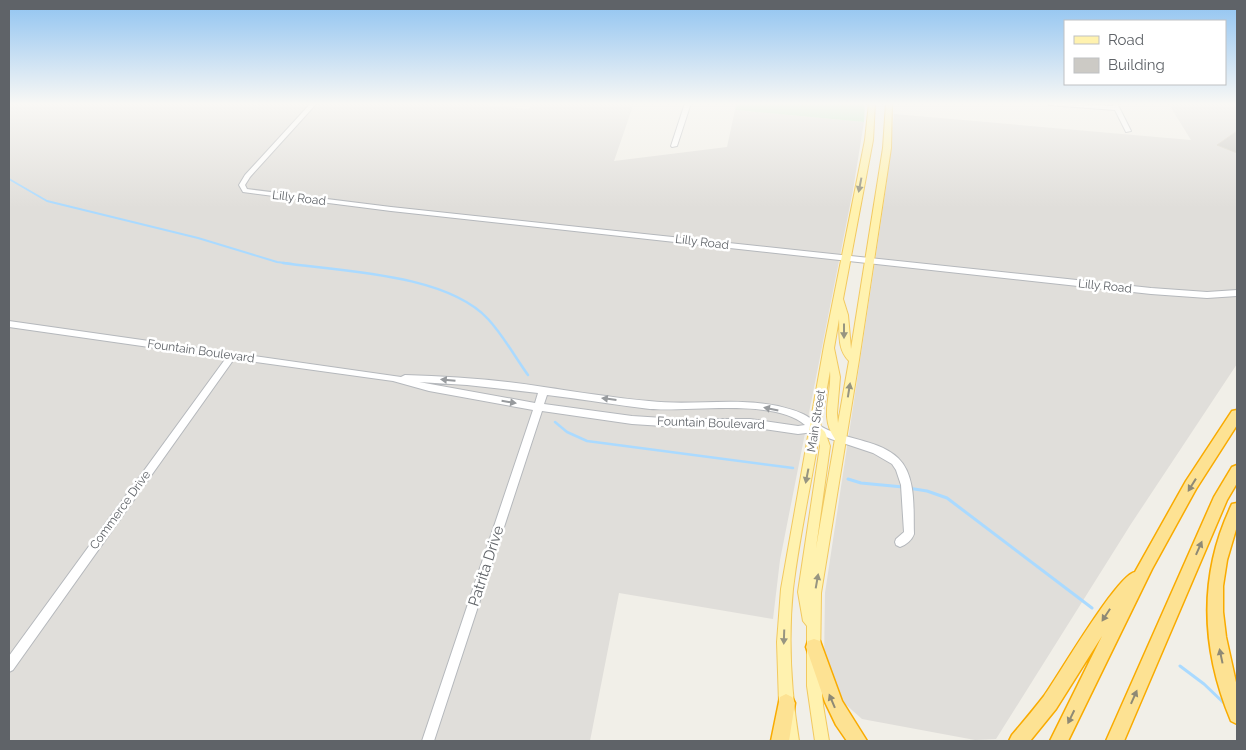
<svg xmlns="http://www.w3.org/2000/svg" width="1246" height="750" font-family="Raleway,sans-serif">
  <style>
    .industrial { fill: #e0deda }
    .green { fill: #c5e8c5 }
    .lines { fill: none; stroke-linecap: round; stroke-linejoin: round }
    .stream-far2 { stroke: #aadaff; stroke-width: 2 }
    .stream-far1 { stroke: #aadaff; stroke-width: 2.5 }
    .stream { stroke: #aadaff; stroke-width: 3 }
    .building { fill: #cccac5; stroke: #d6d1c6 }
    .minor-casing { stroke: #b5b8bc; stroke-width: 2 }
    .major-casing { stroke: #f2c960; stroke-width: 2 }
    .highway-casing { stroke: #f9ab00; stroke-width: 3 }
    .minor { fill: #fff; fill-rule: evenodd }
    .major { fill: #fff2af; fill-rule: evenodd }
    .highway { fill: #fde293; fill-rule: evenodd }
    .oneway { fill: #979581 }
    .oneway2 { fill: #979a9d }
    .oneway3 { fill: #8e8975 }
    .labels { text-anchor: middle; stroke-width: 5; stroke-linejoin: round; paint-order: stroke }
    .street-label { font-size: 12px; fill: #5f6368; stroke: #fff }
    .near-street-label { font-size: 15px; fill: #5f6368; stroke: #fff }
  </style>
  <rect width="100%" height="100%" fill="#f1efe8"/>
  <path class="industrial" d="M 9,103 L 466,103 L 529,109 L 533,103 L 634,103 L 614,161 L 727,147 L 735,110 L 864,122 L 853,190 L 780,560 L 773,619 L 619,593 L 590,741 L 9,741 Z
    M 1168,103 L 1237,103 L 1237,364 L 1131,524 L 996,739 L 975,740 L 862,719 L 835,695 L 824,661 L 825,593 L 886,188 L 894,114 L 1191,140 Z"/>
  <path class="green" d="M 736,103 L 865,103 L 864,122 L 735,110 Z"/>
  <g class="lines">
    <path class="stream-far2" d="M 9,179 L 47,201 L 198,238 L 277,262 L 293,264"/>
    <path class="stream-far1" d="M 283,263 C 341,271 447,274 488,319 C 503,335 515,357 528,375
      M 555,422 L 567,432 L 587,441 L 793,468"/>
    <path class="stream" d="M 848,479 L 861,483 L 903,487
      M 908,488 L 927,491 L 947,498 L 1092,608
      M 1180,666 L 1204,684 L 1226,705"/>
  </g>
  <path class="building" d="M 1237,131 L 1237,153 L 1217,145 Z"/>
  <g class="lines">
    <g class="minor-casing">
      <path id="minor" d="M 311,103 L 317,103 L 250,177 L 245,185 L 247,189 L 391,207 L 1151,288 L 1207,292 L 1237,290 L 1237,296 L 1207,298 L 1151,294 L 391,211 L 243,192 L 239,185 L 245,175 Z
        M 685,103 L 691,103 L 677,146 L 672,147 L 671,146 Z
        M 1046,103 L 1069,103 L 1113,106 L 1113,103 L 1117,103 L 1131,131 L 1126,132 L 1115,110 L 1049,105 Z
        M 9,321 L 401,377 L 405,375 C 452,376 499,380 544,387 C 579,392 614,398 649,401 C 692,406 735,397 778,406 C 786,408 795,410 803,414 C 812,418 818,426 828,430 C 851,440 880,441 898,458 C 917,476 913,511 914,534 C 912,540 906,545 900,547 L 896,545 L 895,542 L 896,539 L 904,532 L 901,485 L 896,470 L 892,464 L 873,453 L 831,439 L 814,432 L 798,434 L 750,427 L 679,427 L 632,424 L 542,411 L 434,741 L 422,741 L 533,410 L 429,391 L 393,381 L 234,359 L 13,670 L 9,672 L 9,656 L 226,358 L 9,327 ZM 419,382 L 467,385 L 538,393 L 535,403 ZM 547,395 C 581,399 616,405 650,409 C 690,412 775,398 805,425 L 798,426 L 750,419 L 679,419 L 632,416 L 544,404 Z"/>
    </g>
    <g class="major-casing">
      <path id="major" d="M 869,103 L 875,103 L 873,140 L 843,299 L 848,315 L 851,349 L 883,148 L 886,103 L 892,103 L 891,148 L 859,360 L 821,593 L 820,667 L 823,705 L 829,741 L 815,741 L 807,686 L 807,626 L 803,621 L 798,592 L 820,446 L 818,441 C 810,490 799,539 793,589 C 788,639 791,691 799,741 L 785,741 L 779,703 L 777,642 L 781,589 L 824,346 L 865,140 ZM 839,319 C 840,334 837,349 849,361 L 838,423 L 837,413 L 840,377 L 834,348 ZM 830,371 C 832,396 819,416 835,439 L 816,548 L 830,446 L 825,432 L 820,427 Z"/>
    </g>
    <g class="highway-casing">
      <path id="highway" d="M 1237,410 L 1237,425 L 1196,489 L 1152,569 L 1068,741 L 1050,741 L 1102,636 L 1056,709 L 1030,741 L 1009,741 L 1012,735 C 1023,722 1034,709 1044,696 C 1059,675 1117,575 1135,572 L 1186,481 L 1232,411 Z
        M 1237,465 L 1237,483 L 1227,500 L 1124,741 L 1106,741 L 1214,497 L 1232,467 Z
        M 1237,503 L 1237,526 L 1227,560 L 1223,586 L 1223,612 L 1226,637 L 1237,687 L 1237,724 L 1231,721 C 1201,649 1198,575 1232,504 Z
        M 814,639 L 820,641 L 842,701 L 867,741 L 847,741 L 836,725 L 825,702 L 806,647 L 808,641 Z
        M 786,694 L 792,697 L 795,703 L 789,741 L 771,741 L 780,697 Z"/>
    </g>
    <use href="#minor" class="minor"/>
    <use href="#major" class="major"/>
    <use href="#highway" class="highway"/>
  </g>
  <defs><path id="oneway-solid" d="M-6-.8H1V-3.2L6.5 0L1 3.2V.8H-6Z" transform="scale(1.25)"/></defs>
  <g class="oneway">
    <use href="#oneway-solid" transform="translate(860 185) rotate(101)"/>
    <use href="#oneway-solid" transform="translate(844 331) rotate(90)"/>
    <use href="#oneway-solid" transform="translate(849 390) rotate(-81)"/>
    <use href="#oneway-solid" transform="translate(807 476) rotate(101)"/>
    <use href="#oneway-solid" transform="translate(817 581) rotate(-80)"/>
    <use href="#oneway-solid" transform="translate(784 637) rotate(92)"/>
  </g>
  <g class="oneway2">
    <use href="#oneway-solid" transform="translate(448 380) rotate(-175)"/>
    <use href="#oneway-solid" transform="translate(609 399) rotate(-173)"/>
    <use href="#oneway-solid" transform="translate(509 402) rotate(9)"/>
    <use href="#oneway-solid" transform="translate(771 409) rotate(-168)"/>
  </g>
  <g class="oneway3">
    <use href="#oneway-solid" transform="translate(1192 485) rotate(122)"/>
    <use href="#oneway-solid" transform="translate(1199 548) rotate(-66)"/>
    <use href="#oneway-solid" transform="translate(1106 615) rotate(123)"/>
    <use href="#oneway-solid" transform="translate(1221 656) rotate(-102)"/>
    <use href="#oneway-solid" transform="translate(1134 697) rotate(-66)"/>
    <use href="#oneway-solid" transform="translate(832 701) rotate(-113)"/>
    <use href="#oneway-solid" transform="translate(1071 717) rotate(116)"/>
  </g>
  <linearGradient id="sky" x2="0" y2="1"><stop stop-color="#8fc3f1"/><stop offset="0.5" stop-color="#f9f8f5"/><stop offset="1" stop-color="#f9f8f5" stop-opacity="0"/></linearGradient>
  <rect width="1246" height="208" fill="url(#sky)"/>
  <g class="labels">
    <g class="street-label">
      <text transform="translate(299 198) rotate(7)" y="4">Lilly Road</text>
      <text transform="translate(702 242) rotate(7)" y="4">Lilly Road</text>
      <text transform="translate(1105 286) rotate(6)" y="4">Lilly Road</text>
      <text transform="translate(201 351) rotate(8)" y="4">Fountain Boulevard</text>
      <text transform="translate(816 421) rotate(-81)" y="4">Main Street</text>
      <text transform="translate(711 423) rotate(2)" y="4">Fountain Boulevard</text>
      <text transform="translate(120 510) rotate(-54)" y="4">Commerce Drive</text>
    </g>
    <g class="near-street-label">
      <text transform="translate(486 566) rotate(-72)" y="5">Patrita Drive</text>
    </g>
  </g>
  <rect width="1246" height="750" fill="none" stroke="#5f6368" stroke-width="20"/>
  <rect x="1064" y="20" width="162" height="65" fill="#ffffff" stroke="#bfc1c3"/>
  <rect x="1074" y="36" width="25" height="8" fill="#fff2af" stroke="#bfc1c3"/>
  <text x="1108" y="45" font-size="15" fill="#5f6368">Road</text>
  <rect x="1074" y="58" width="25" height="15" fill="#cccac5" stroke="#bfc1c3"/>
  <text x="1108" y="70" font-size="15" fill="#5f6368">Building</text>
</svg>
